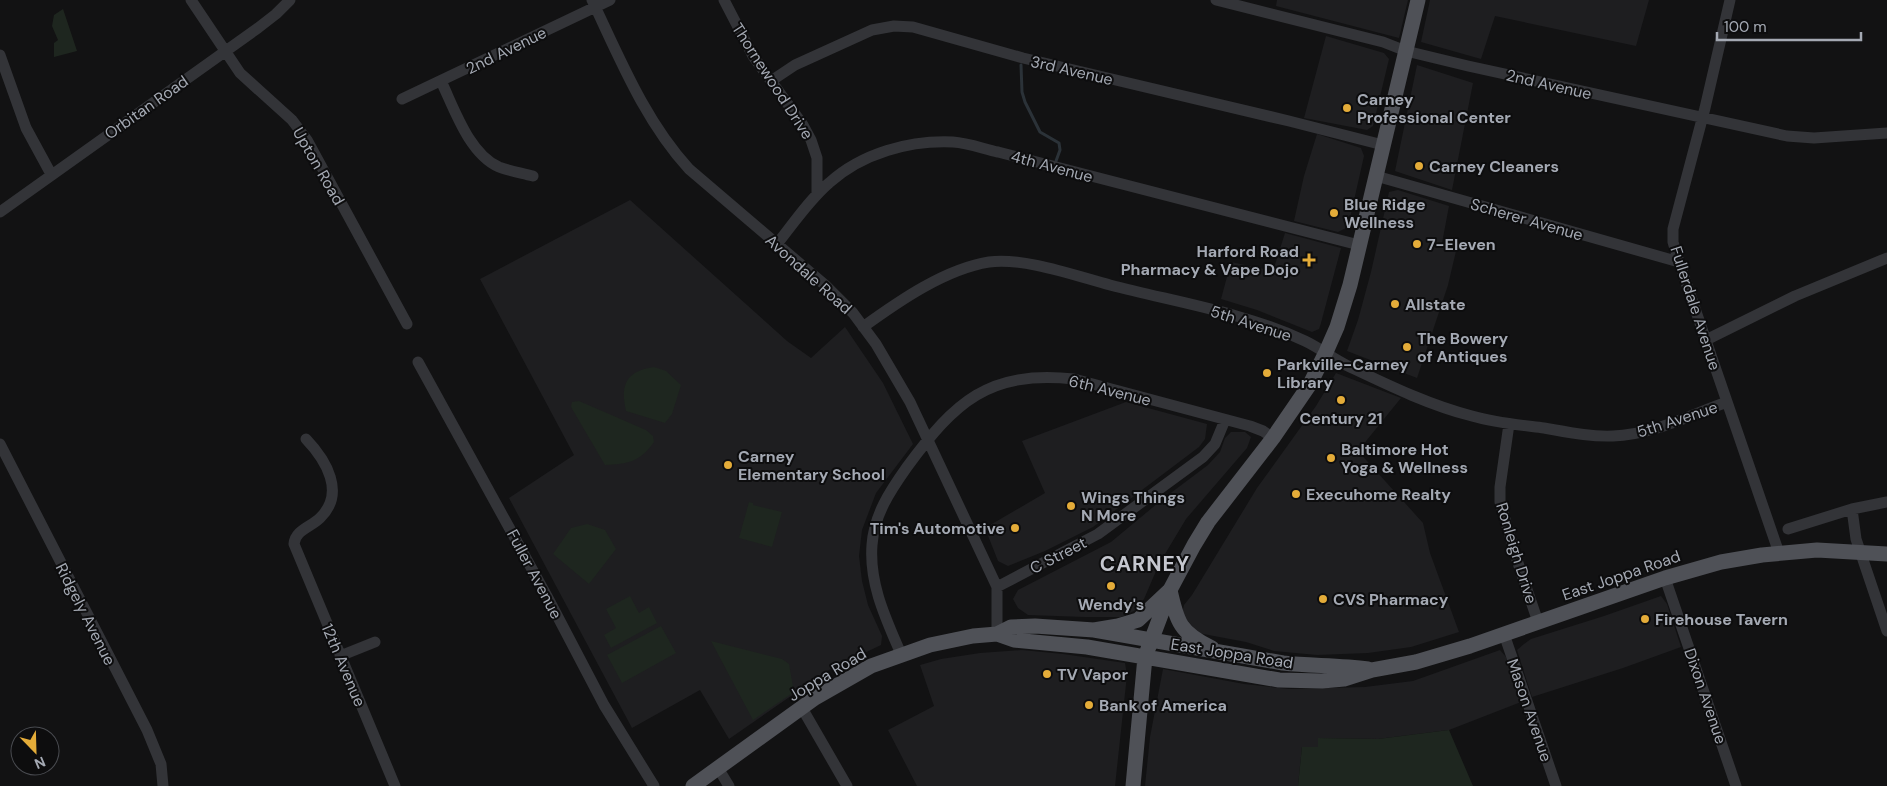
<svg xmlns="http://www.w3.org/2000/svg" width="1887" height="786" font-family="'DM Sans',sans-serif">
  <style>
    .built { fill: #1e1e20 }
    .green { fill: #1e261f }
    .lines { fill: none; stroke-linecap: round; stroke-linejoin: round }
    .stream { stroke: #2b3238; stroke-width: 3 }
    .minor { stroke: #333438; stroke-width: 11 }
    .major { stroke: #4f5157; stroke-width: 15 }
    .poi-dot { fill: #e4ac39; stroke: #0d0d0e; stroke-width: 2 }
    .labels { text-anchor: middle; stroke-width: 4; stroke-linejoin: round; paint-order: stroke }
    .street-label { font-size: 16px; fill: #a4a9b3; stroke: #0d0d0e }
    .poi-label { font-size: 16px; font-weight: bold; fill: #a4a9b3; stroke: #0d0d0e; text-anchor: start }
    .district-label { font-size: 21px; font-weight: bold; letter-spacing: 1px; fill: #c5c7cf; stroke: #0d0d0e }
  </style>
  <rect width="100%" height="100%" fill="#121213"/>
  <path class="built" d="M 1277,0 L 1408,0 L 1399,38 L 1276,6 Z
    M 1430,0 L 1649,0 L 1636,46 L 1495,16 L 1481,59 L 1421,42 Z
    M 1326,36 L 1384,53 L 1389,59 L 1373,126 L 1367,130 L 1304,118 Z
    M 1417,65 L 1473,83 L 1452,190 L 1395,171 Z
    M 1317,134 L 1361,148 L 1364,156 L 1348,227 L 1338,232 L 1294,221 L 1304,176 Z
    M 1398,190 L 1449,206 L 1442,243 L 1457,247 L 1448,285 L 1417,378 L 1347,351 L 1358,320 L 1371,272 L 1389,192 Z
    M 630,200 L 787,341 L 811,358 L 845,327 L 883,383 L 913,444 L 876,493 L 862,530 L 859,556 L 862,581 L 868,605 L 882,636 L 881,645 L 827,671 L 729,739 L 700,690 L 632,728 L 509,498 L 574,455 L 480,279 Z
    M 1285,233 L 1341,248 L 1321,323 L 1319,329 L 1312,332 L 1257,310 L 1221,299 L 1231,262 L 1273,271 Z
    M 1336,373 L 1401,398 L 1358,451 L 1423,523 L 1430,553 L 1459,632 L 1411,647 L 1368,653 L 1317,655 L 1274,651 L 1246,642 L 1198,633 L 1182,614 L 1184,605 L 1192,595 L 1257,488 L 1316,406 Z
    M 1126,402 L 1207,424 L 1205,439 L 1199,447 L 1093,527 L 1045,551 L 1008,566 L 998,561 L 985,528 L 1045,493 L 1022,441 Z
    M 1231,432 L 1245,432 L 1251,437 L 1247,448 L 1186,519 L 1159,564 L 1144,599 L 1134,611 L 1121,617 L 1085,617 L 1028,615 L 1018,608 L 1013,599 L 1018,590 L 1111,542 L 1164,498 L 1208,465 L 1220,452 L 1225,438 Z
    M 1661,596 L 1667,604 L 1681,647 L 1623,668 L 1532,697 L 1517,650 L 1524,644 L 1531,639 L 1604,616 Z
    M 1022,650 L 1063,654 L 1125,663 L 1127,675 L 1115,786 L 917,786 L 888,730 L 934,706 L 920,665 L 941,659 L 980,653 Z
    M 1500,650 L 1506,657 L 1521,702 L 1449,730 L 1378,739 L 1319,738 L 1318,747 L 1302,747 L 1298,786 L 1145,786 L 1150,737 L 1163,669 L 1244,684 L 1289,689 L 1365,687 L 1413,681 Z"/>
  <path class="green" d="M 63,9 L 77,51 L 54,57 L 54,43 L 58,40 L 52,26 L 54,15 Z
    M 654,367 L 666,371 L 681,385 L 672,414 L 665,423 L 626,411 C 620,385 626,371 654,367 Z
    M 579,401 L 646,430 L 653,436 L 654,442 C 640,462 628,464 605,465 L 571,407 L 572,402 Z
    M 749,502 L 753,503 L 753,505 L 782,512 L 772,547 L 739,538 Z
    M 587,524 L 605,530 L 616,549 L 589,584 L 553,554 L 571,528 Z
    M 630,596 L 639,613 L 649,607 L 657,623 L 611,648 L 604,635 L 616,628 L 606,609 Z
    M 661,626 L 676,653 L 622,683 L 607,655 Z
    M 711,641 L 782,659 L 789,664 L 794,692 L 753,720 Z
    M 1449,730 L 1473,786 L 1298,786 L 1302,747 L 1318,747 L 1318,738 L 1378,739 Z"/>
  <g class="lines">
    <path class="stream" d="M 1021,65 L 1022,92 L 1025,102 L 1040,132 L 1059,143 L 1060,150 L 1056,161"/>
    <path class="minor" d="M 191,0 L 240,73 L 292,120 L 307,140 L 407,324
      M 592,0 C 620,59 645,121 689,169 L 825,285 L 853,313 L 876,344 L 910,402 L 997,587 L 997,634
      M 724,0 L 753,56 L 803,125 L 811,140 L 817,158 L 817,194
      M 1216,0 L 1383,42 L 1406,51 L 1468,66 L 1787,136 L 1814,138 L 1887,133
      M 1730,0 L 1705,108 L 1673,229 L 1673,242 L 1679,262 L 1779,553
      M 0,55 L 26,128 L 51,174
      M 441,81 C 454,108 469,154 499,167 C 509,171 522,173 533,176
      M 771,81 L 795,65 L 872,30 L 894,26 L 913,27 L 1023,58 L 1289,121 L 1383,145
      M 402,99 L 610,0
      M 1376,176 L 1679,262
      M 0,212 L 258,28 L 276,14 L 290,0
      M 777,244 C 793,224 809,200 829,183 C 862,153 910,140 953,142 C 968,143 984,149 998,152 L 1359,245
      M 863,327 C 899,301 945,269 989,262 C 1023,257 1076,276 1110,285 C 1175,302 1243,312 1305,341 C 1320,348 1333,359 1348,366 C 1388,385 1429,405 1472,416 C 1496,423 1520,425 1544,428 C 1567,432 1590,437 1613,436 C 1652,435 1690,415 1727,402
      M 1706,340 L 1795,296 L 1887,258
      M 418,362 L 549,600 L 604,705 L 654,786
      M 1509,424 L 1500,487 L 1500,502 L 1517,560 L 1538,622
      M 306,439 C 326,460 346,493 320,518 C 311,527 295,530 294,544 L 395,786
      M 0,444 L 147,730 L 161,764 L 163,786
      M 1852,509 L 1856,539 L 1887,631
      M 1788,529 L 1852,509 L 1887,502
      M 1665,578 L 1736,786
      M 997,587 L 1098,534 L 1203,457 L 1215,444 L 1225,420
      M 1504,634 L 1556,786
      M 901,654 C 886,619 869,584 872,545 C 874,515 890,491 907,467 C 955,402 988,370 1074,379 L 1250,426 L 1263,431 L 1273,438
      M 340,656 L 375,642
      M 802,708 L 847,786
      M 718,768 L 729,786"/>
    <path class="major" d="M 1170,590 C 1177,622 1180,633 1212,648
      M 1094,630 L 1118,626 L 1138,620 L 1170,590 L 1194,545 L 1208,522 L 1273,438 L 1310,384 L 1326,352 L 1337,327 L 1350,285 L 1418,0
      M 997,634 L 1014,640 L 1087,647 L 1279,680 L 1322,681 L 1344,679 L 1372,670 L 1416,662 L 1470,646 L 1665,578 L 1721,562 L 1762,555 L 1817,550 L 1887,554
      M 693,786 L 815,698 L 871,666 L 930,645 L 973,636 L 997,634 L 1011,627 L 1035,626 L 1094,630 L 1283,663 C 1312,666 1340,665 1368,669
      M 1133,786 L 1145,657 L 1168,596"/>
  </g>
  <g class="poi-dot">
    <circle cx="1347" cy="108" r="5"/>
    <circle cx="1419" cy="166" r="5"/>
    <circle cx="1334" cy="213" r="5"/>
    <circle cx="1417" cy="244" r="5"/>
    <path d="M1306.5 252.5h5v5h5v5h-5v5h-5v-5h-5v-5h5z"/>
    <circle cx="1395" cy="304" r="5"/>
    <circle cx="1407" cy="347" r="5"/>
    <circle cx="1267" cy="373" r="5"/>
    <circle cx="1341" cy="400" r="5"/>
    <circle cx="1331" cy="458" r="5"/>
    <circle cx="728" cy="465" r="5"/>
    <circle cx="1296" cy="494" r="5"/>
    <circle cx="1071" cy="506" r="5"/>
    <circle cx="1015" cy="528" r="5"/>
    <circle cx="1111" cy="586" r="5"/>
    <circle cx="1323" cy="599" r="5"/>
    <circle cx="1645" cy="619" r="5"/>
    <circle cx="1047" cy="674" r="5"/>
    <circle cx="1089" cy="705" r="5"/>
  </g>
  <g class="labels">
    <g class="street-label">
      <text transform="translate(506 50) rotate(-26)" y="6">2nd Avenue</text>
      <text transform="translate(1072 70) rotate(13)" y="6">3rd Avenue</text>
      <text transform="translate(773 81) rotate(57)" y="6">Thornewood Drive</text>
      <text transform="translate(1549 84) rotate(13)" y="6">2nd Avenue</text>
      <text transform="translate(146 107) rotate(-35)" y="6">Orbitan Road</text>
      <text transform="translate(319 166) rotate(60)" y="6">Upton Road</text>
      <text transform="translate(1052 166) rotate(15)" y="6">4th Avenue</text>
      <text transform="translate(1527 219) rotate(16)" y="6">Scherer Avenue</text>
      <text transform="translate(809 274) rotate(42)" y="6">Avondale Road</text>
      <text transform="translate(1696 308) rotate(72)" y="6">Fullerdale Avenue</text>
      <text transform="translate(1251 323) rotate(18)" y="6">5th Avenue</text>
      <text transform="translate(1110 390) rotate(14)" y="6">6th Avenue</text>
      <text transform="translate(1677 419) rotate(-18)" y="6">5th Avenue</text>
      <text transform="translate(1517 553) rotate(73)" y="6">Ronleigh Drive</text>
      <text transform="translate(1058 555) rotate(-27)" y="6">C Street</text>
      <text transform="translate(535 574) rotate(62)" y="6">Fuller Avenue</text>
      <text transform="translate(1621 575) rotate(-19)" y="6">East Joppa Road</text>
      <text transform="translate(86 614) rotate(63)" y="6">Ridgely Avenue</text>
      <text transform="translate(1232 653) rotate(9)" y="6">East Joppa Road</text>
      <text transform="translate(344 665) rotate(67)" y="6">12th Avenue</text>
      <text transform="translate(827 674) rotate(-31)" y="6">Joppa Road</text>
      <text transform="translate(1706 696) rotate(71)" y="6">Dixon Avenue</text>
      <text transform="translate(1530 710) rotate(71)" y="6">Mason Avenue</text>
    </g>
    <g class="poi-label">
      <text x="1357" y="105">Carney<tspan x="1357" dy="18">Professional Center</tspan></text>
      <text x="1429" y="172">Carney Cleaners</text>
      <text x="1344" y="210">Blue Ridge<tspan x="1344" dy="18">Wellness</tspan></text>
      <text x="1427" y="250">7-Eleven</text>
      <text x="1299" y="257" text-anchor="end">Harford Road<tspan x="1299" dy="18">Pharmacy &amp; Vape Dojo</tspan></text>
      <text x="1405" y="310">Allstate</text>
      <text x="1417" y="344">The Bowery<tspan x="1417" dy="18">of Antiques</tspan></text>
      <text x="1277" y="370">Parkville-Carney<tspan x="1277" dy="18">Library</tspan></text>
      <text x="1341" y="424" text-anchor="middle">Century 21</text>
      <text x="1341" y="455">Baltimore Hot<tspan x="1341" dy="18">Yoga &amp; Wellness</tspan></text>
      <text x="738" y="462">Carney<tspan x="738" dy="18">Elementary School</tspan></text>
      <text x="1306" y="500">Execuhome Realty</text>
      <text x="1081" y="503">Wings Things<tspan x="1081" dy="18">N More</tspan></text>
      <text x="1005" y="534" text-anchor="end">Tim's Automotive</text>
      <text x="1333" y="605">CVS Pharmacy</text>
      <text x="1111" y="610" text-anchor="middle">Wendy's</text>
      <text x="1655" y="625">Firehouse Tavern</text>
      <text x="1057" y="680">TV Vapor</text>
      <text x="1099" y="711">Bank of America</text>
    </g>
    <g class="district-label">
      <text x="1145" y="571">CARNEY</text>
    </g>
  </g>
  <g transform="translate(35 751) rotate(157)"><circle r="24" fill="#0d0d0e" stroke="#494b50"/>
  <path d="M0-4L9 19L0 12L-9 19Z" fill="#e4ac39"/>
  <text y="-8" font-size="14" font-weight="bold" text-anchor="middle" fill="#a4a9b3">N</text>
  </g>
  <path d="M1717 32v8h144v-8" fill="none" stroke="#a4a9b3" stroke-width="2.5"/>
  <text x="1724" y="32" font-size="15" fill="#a4a9b3" stroke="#0d0d0e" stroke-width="4" paint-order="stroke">100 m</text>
</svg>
